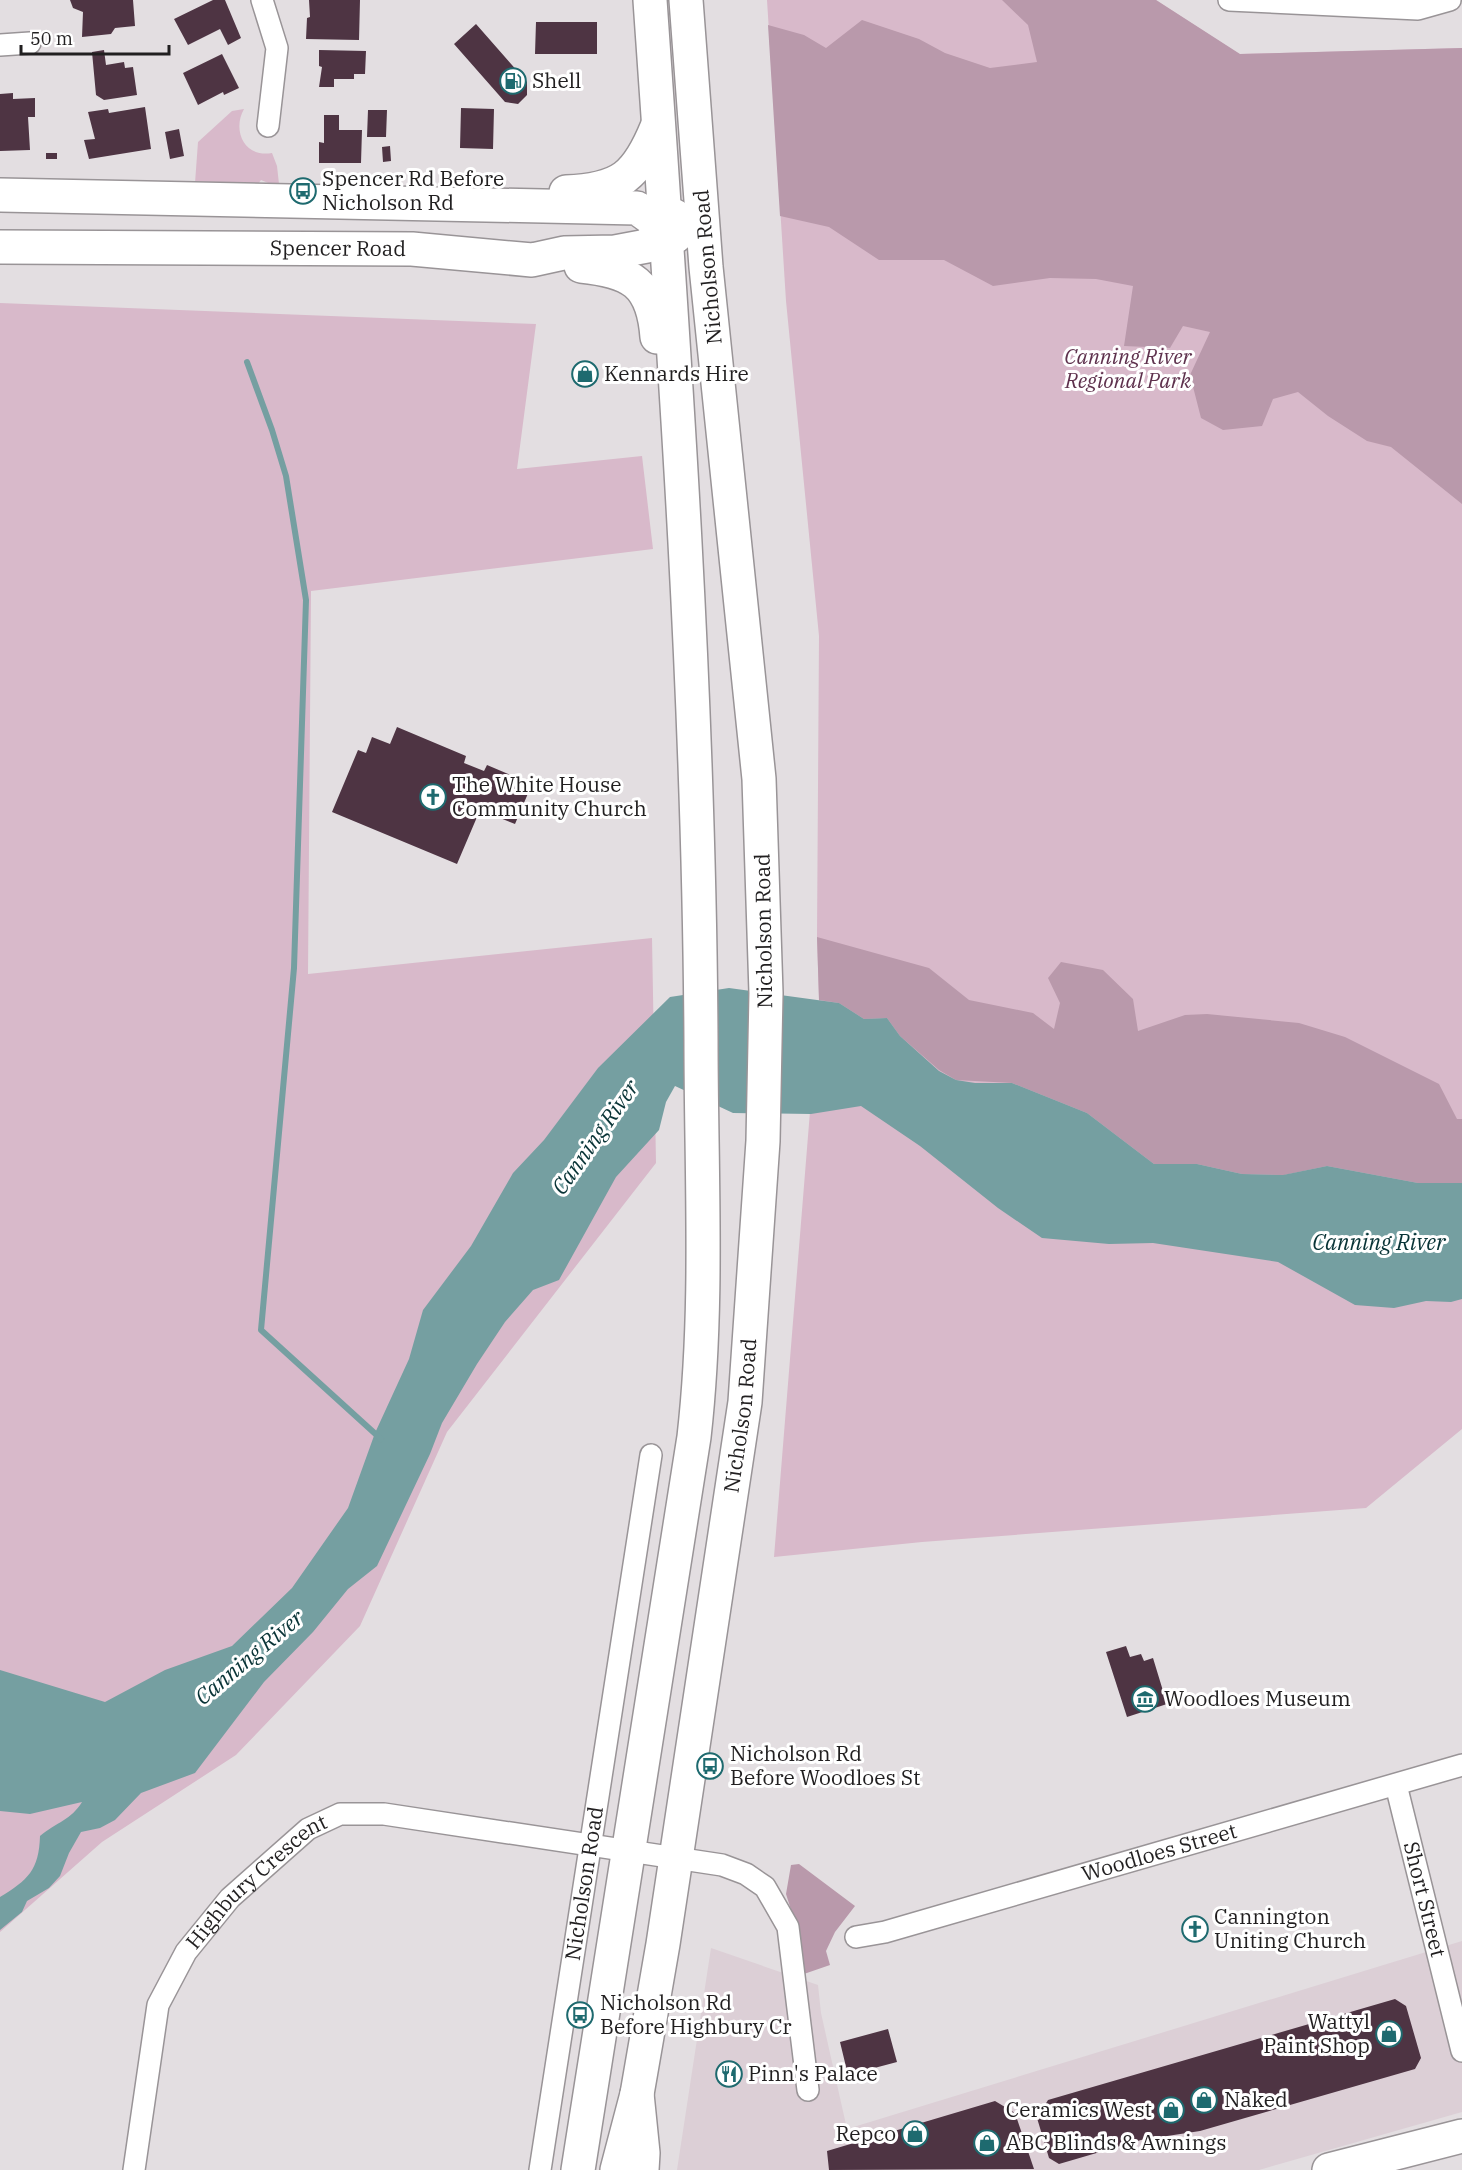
<svg xmlns="http://www.w3.org/2000/svg" width="1462" height="2170" font-family="'IBM Plex Serif',serif">
  <style>
    .built { fill: #dccfd6 }
    .green { fill: #d8b9ca }
    .forest { fill: #b999ab }
    .water { fill: #759fa1 }
    .lines { fill: none; stroke-linecap: round; stroke-linejoin: round }
    .stream { stroke: #759fa1; stroke-width: 6 }
    .building { fill: #4e3443 }
    .street-casing { stroke: #999497; stroke-width: 24 }
    .primary-casing { stroke: #999497; stroke-width: 36 }
    .highway-casing { stroke: #999497; stroke-width: 36 }
    .street { stroke: #fff; stroke-width: 21 }
    .primary { stroke: #fff; stroke-width: 33 }
    .highway { stroke: #fff; stroke-width: 33 }
    .labels { text-anchor: middle; stroke-width: 6; stroke-linejoin: round; paint-order: stroke }
    .poi-label { font-size: 21px; fill: #211f20; stroke: #fff; text-anchor: start }
    .street-label { font-size: 21px; fill: #211f20; stroke: #fff }
    .park-label { font-size: 21px; font-style: italic; fill: #5e314d; stroke: #fff }
    .water-label { font-size: 22px; font-style: italic; fill: #083336; stroke: #fff }
  </style>
  <rect width="100%" height="100%" fill="#e3dee1"/>
  <path class="built" d="M 1462,1941 L 1462,2112 L 1259,2170 L 677,2170 L 711,1948 L 818,1985 L 821,2013 L 847,2129 Z"/>
  <path class="green" d="M 767,0 L 1156,0 L 1239,54 L 1462,48 L 1462,1429 L 1366,1508 L 922,1542 L 774,1557 L 819,1000 L 817,937 L 819,636 L 786,301 Z
    M 244,109 C 232,130 244,158 272,153 L 277,166 L 279,184 L 273,185 L 261,180 L 258,184 L 195,183 L 198,142 L 232,111 Z
    M 0,303 L 536,324 L 517,469 L 642,456 L 653,549 L 311,591 L 308,974 L 652,938 L 656,1163 L 447,1432 L 360,1626 L 236,1755 L 102,1842 L 0,1932 Z"/>
  <path class="forest" d="M 1002,0 L 1156,0 L 1240,54 L 1462,48 L 1462,504 L 1391,447 L 1367,441 L 1328,416 L 1298,392 L 1273,399 L 1262,426 L 1223,430 L 1201,418 L 1190,375 L 1210,332 L 1183,326 L 1170,348 L 1124,346 L 1133,286 L 1096,279 L 1050,278 L 993,286 L 944,260 L 879,260 L 829,227 L 780,216 L 768,25 L 804,35 L 826,48 L 862,20 L 919,39 L 945,53 L 990,68 L 1037,62 L 1028,25 Z
    M 817,937 L 929,968 L 969,1000 L 1033,1013 L 1054,1029 L 1060,1003 L 1048,978 L 1061,962 L 1103,970 L 1133,999 L 1138,1031 L 1185,1015 L 1207,1014 L 1299,1023 L 1345,1037 L 1439,1084 L 1457,1119 L 1462,1119 L 1462,1183 L 1418,1183 L 1327,1166 L 1284,1175 L 1242,1174 L 1197,1164 L 1154,1164 L 1087,1113 L 1012,1083 L 956,1080 L 939,1070 L 900,1036 L 887,1018 L 864,1019 L 839,1003 L 819,1000 Z
    M 799,1864 L 855,1906 L 835,1932 L 826,1951 L 830,1965 L 801,1975 L 798,1932 L 786,1894 L 791,1865 Z"/>
  <path class="water" d="M 729,988 L 839,1003 L 864,1019 L 887,1018 L 900,1036 L 939,1071 L 956,1080 L 975,1083 L 1012,1083 L 1087,1113 L 1154,1164 L 1197,1164 L 1242,1174 L 1283,1175 L 1327,1166 L 1418,1183 L 1462,1183 L 1462,1299 L 1451,1302 L 1426,1301 L 1394,1308 L 1355,1305 L 1278,1262 L 1153,1243 L 1109,1244 L 1042,1238 L 998,1208 L 920,1146 L 861,1106 L 811,1114 L 733,1113 L 675,1086 L 666,1102 L 659,1130 L 616,1177 L 559,1280 L 533,1290 L 505,1322 L 477,1364 L 442,1423 L 430,1454 L 377,1566 L 348,1589 L 313,1632 L 264,1682 L 195,1773 L 141,1793 L 115,1820 L 100,1828 L 81,1832 L 69,1853 L 60,1876 L 49,1888 L 27,1901 L 22,1912 L 0,1930 L 0,1897 C 28,1880 39,1870 40,1836 C 57,1822 71,1820 82,1802 L 30,1814 L 0,1811 L 0,1670 L 105,1702 L 165,1670 L 232,1646 L 292,1588 L 348,1508 L 375,1433 L 409,1359 L 423,1310 L 471,1246 L 513,1173 L 544,1140 L 598,1068 L 670,997 Z"/>
  <g class="lines">
    <path class="stream" d="M 247,362 L 272,430 L 286,476 L 306,600 L 294,968 L 261,1330 L 381,1439"/>
  </g>
  <path class="building" d="M 70,0 L 133,0 L 135,26 L 115,28 L 111,34 L 82,37 L 83,12 L 73,8 Z
    M 213,0 L 225,0 L 241,38 L 228,45 L 220,29 L 188,45 L 174,19 Z
    M 309,0 L 360,0 L 359,40 L 306,39 L 307,18 L 310,17 Z
    M 536,22 L 597,22 L 597,54 L 535,54 Z
    M 476,24 L 527,82 L 527,95 L 518,104 L 505,102 L 454,44 Z
    M 104,50 L 106,65 L 124,62 L 125,68 L 133,67 L 137,95 L 104,100 L 96,95 L 92,52 Z
    M 319,50 L 366,51 L 365,74 L 354,74 L 354,79 L 334,79 L 334,87 L 319,87 L 322,67 L 319,66 Z
    M 222,54 L 239,88 L 224,95 L 223,92 L 198,105 L 183,73 Z
    M 13,93 L 13,99 L 35,98 L 35,117 L 28,117 L 30,150 L 0,151 L 0,94 Z
    M 145,107 L 151,149 L 89,159 L 84,140 L 95,139 L 88,112 L 108,109 L 109,113 Z
    M 461,108 L 494,109 L 493,149 L 460,148 Z
    M 368,110 L 387,110 L 386,137 L 367,137 Z
    M 324,115 L 339,115 L 339,130 L 362,130 L 361,163 L 319,163 L 319,142 L 324,143 Z
    M 179,129 L 184,156 L 170,159 L 165,132 Z
    M 390,146 L 391,161 L 383,162 L 382,147 Z
    M 46,153 L 57,153 L 57,159 L 46,159 Z
    M 397,727 L 466,756 L 464,763 L 484,771 L 487,765 L 532,784 L 515,824 L 480,810 L 457,864 L 332,812 L 358,750 L 366,753 L 372,737 L 390,744 Z
    M 1126,1646 L 1130,1657 L 1141,1654 L 1144,1661 L 1153,1658 L 1167,1704 L 1127,1717 L 1106,1652 Z
    M 1395,1999 L 1406,2006 L 1421,2058 L 1415,2069 L 1200,2131 L 1141,2140 L 1059,2164 L 1049,2158 L 1037,2118 L 1048,2100 Z
    M 888,2029 L 897,2062 L 848,2075 L 840,2042 Z
    M 995,2101 L 1015,2113 L 1034,2169 L 829,2170 L 827,2151 Z"/>
  <g class="lines">
    <g class="street-casing">
      <g id="street">
        <path d="M 262,0 L 277,48 L 268,126"/>
        <path d="M 1229,0 L 1418,9 L 1450,0"/>
        <path d="M 0,45 L 30,43"/>
        <path id="s1" d="M 1396,1785 L 1462,2051"/>
        <path id="s2" d="M 856,1937 L 885,1932 L 1462,1765"/>
        <path id="s3" d="M 134,2170 L 158,2005 L 186,1952 L 230,1898 L 308,1829 L 340,1814 L 384,1814 L 722,1865 L 746,1874 L 765,1887 L 788,1927 L 808,2090"/>
        <path id="s4" d="M 540,2170 L 651,1455"/>
      </g>
    </g>
    <g class="primary-casing">
      <g id="primary">
        <path d="M 566,192 C 621,190 637,176 657,127"/>
        <path d="M 0,195 L 637,208 L 676,236"/>
        <path id="s5" d="M 0,247 L 412,249 L 532,260 L 564,253 L 615,252 L 647,246 L 675,216"/>
        <path d="M 581,266 C 631,271 653,283 657,337"/>
        <path d="M 578,2170 L 694,1437 C 709,1305 701,1172 701,1040 C 699,693 674,346 650,0"/>
        <path id="s6" d="M 617,2170 L 637,2094 L 663,1944 L 745,1402 L 763,1141 L 766,993 L 759,779 L 706,267 L 686,0"/>
      </g>
    </g>
    <g class="highway-casing">
      <path id="highway" d="M 637,2094 L 643,2153 L 642,2170
        M 1329,2170 L 1462,2136"/>
    </g>
    <use href="#street" class="street"/>
    <use href="#primary" class="primary"/>
    <use href="#highway" class="highway"/>
  </g>
  <defs>
    <g id="fuel-ring" transform="scale(1.35)"><circle r="9.5" fill="#fff" stroke="#1e6a6f" stroke-width="1.5"/><path d="M-5.5-6h7V0h2V4h1.3V-2.5L3-4.5l.8-.8L6-3V5H2.5V1h-1V6h-7ZM-4.2-4.7v3.2H.2V-4.7Z" fill="#1e6a6f"/></g>
    <g id="bus-ring" transform="scale(1.35)"><circle r="9.5" fill="#fff" stroke="#1e6a6f" stroke-width="1.5"/><path d="M-5-6H5V4H4V6H2V4H-2V6H-4V4H-5ZM-3.5-4V0h7V-4ZM-3.5 1.2v1.5H-2V1.2ZM2 1.2v1.5H3.5V1.2Z" fill="#1e6a6f"/></g>
    <g id="shop-ring" transform="scale(1.35)"><circle r="9.5" fill="#fff" stroke="#1e6a6f" stroke-width="1.5"/><path d="M-5-2.5h2.3a2.7 3.5 0 0 1 5.4 0H5L5.5 6h-11ZM-1.5-2.5h3a1.5 2.3 0 0 0-3 0Z" fill="#1e6a6f"/></g>
    <g id="church-ring" transform="scale(1.35)"><circle r="9.5" fill="#fff" stroke="#1e6a6f" stroke-width="1.5"/><path d="M-1.2-6h2.4v3.5h3.3v2.4h-3.3V6h-2.4V-.1h-3.3v-2.4h3.3Z" fill="#1e6a6f"/></g>
    <g id="museum-ring" transform="scale(1.35)"><circle r="9.5" fill="#fff" stroke="#1e6a6f" stroke-width="1.5"/><path d="M0-6L6-3V-2H-6V-3ZM-5-1h2V3h-2ZM-1-1h2V3h-2ZM3-1h2V3H3ZM-6 4H6V6H-6Z" fill="#1e6a6f"/></g>
    <g id="restaurant-ring" transform="scale(1.35)"><circle r="9.5" fill="#fff" stroke="#1e6a6f" stroke-width="1.5"/><path d="M-5-6h1v4h1v-4h1v4h1v-4h1v5L-1.5 .5V6h-2V.5L-5-1ZM5-6V6H3V1.5H1.5Q1.5-4 5-6Z" fill="#1e6a6f"/></g>
  </defs>
  <g fill-rule="evenodd">
    <use href="#fuel-ring" x="513" y="81"/>
    <use href="#bus-ring" x="303" y="191"/>
    <use href="#shop-ring" x="585" y="374"/>
    <use href="#church-ring" x="433" y="797"/>
    <use href="#museum-ring" x="1145" y="1699"/>
    <use href="#bus-ring" x="710" y="1766"/>
    <use href="#church-ring" x="1195" y="1929"/>
    <use href="#bus-ring" x="580" y="2015"/>
    <use href="#shop-ring" x="1389" y="2034"/>
    <use href="#restaurant-ring" x="729" y="2074"/>
    <use href="#shop-ring" x="1204" y="2100"/>
    <use href="#shop-ring" x="1171" y="2110"/>
    <use href="#shop-ring" x="915" y="2134"/>
    <use href="#shop-ring" x="987" y="2143"/>
  </g>
  <g class="labels">
    <g class="poi-label">
      <text x="532" y="88">Shell</text>
      <text x="322" y="186">Spencer Rd Before<tspan x="322" dy="24">Nicholson Rd</tspan></text>
      <text x="604" y="381">Kennards Hire</text>
      <text x="452" y="792">The White House<tspan x="452" dy="24">Community Church</tspan></text>
      <text x="1164" y="1706">Woodloes Museum</text>
      <text x="730" y="1761">Nicholson Rd<tspan x="730" dy="24">Before Woodloes St</tspan></text>
      <text x="1214" y="1924">Cannington<tspan x="1214" dy="24">Uniting Church</tspan></text>
      <text x="600" y="2010">Nicholson Rd<tspan x="600" dy="24">Before Highbury Cr</tspan></text>
      <text x="1370" y="2029" text-anchor="end">Wattyl<tspan x="1370" dy="24">Paint Shop</tspan></text>
      <text x="748" y="2081">Pinn's Palace</text>
      <text x="1224" y="2107">Naked</text>
      <text x="1152" y="2117" text-anchor="end">Ceramics West</text>
      <text x="896" y="2141" text-anchor="end">Repco</text>
      <text x="1006" y="2150">ABC Blinds &amp; Awnings</text>
    </g>
    <g class="street-label">
      <text dy="7" stroke="none"><textPath href="#s5" startOffset="338">Spencer Road</textPath></text>
      <text transform="translate(708 267) rotate(-95)" y="7">Nicholson Road</text>
      <text transform="translate(764 931) rotate(-91)" y="7">Nicholson Road</text>
      <text dy="7" stroke="none"><textPath href="#s6" startOffset="765">Nicholson Road</textPath></text>
      <text dy="7" stroke="none"><textPath href="#s2" startOffset="315">Woodloes Street</textPath></text>
      <text dy="7" stroke="none"><textPath href="#s4" startOffset="290">Nicholson Road</textPath></text>
      <text dy="7" stroke="none"><textPath href="#s3" startOffset="327">Highbury Crescent</textPath></text>
      <text dy="7" stroke="none"><textPath href="#s1" startOffset="118">Short Street</textPath></text>
    </g>
    <g class="park-label">
      <text x="1128" y="364">Canning River<tspan x="1128" dy="24">Regional Park</tspan></text>
    </g>
    <g class="water-label">
      <text transform="translate(595 1137) rotate(-55)" y="8">Canning River</text>
      <text x="1379" y="1250">Canning River</text>
      <text transform="translate(249 1657) rotate(-40)" y="8">Canning River</text>
    </g>
  </g>
  <path d="M21 45v9h148v-9" fill="none" stroke="#211f20" stroke-width="3"/>
  <text x="30" y="45" font-size="18" fill="#211f20" stroke="#ffffff" stroke-width="4.5" paint-order="stroke">50 m</text>
</svg>
